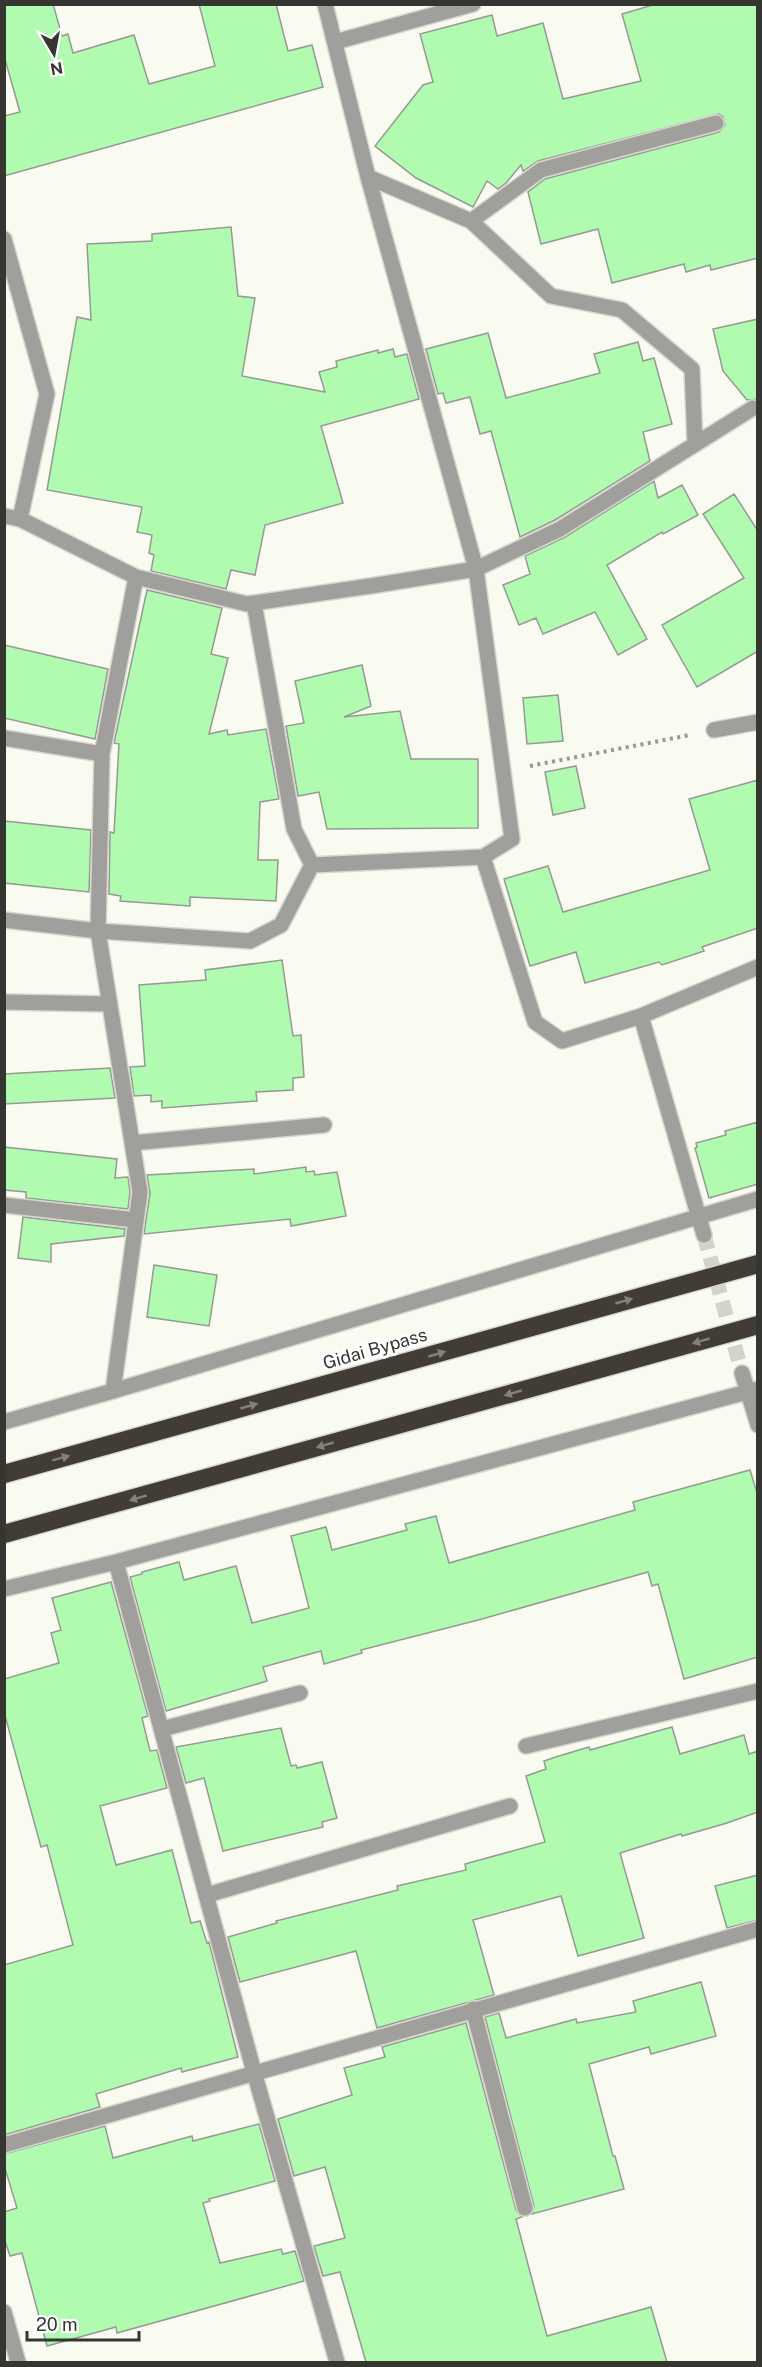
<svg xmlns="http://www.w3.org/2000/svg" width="762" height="2367" font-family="'Public Sans',sans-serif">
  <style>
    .building { fill: #b0fbaf; stroke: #949b94; stroke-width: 1.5 }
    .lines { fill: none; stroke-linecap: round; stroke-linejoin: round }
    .street-tunnel { stroke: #d2d3ca; stroke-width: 15; stroke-dasharray: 15 8; stroke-linecap: butt }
    .street-casing { stroke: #d6d7ce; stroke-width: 18 }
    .highway-casing { stroke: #d6d7ce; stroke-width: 21 }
    .path { stroke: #989992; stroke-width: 4; stroke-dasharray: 3 4.5; stroke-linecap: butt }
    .street { stroke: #a19f9b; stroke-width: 15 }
    .highway { stroke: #413c35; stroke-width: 18 }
    .oneway { fill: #84807c }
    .labels { text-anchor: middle; stroke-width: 6; stroke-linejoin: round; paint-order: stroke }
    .street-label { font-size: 18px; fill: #353532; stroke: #fff }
  </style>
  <rect width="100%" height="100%" fill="#f9faf0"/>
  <path class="building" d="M 4,4 L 53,4 L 62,36 L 68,34 L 73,53 L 134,35 L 149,84 L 215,66 L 199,4 L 276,4 L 288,51 L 312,45 L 323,87 L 4,176 L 4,116 L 20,112 L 4,56 Z
    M 656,4 L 758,4 L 758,258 L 711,270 L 710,265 L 686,272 L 684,264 L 612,283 L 598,229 L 541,244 L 528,192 L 545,179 L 719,132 L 725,125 L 723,117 L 719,114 L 538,161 L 523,171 L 521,165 L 506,183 L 498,189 L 487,181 L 473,207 L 416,178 L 375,146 L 423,85 L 433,82 L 420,34 L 492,15 L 497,36 L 543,23 L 563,99 L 641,81 L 622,14 Z
    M 231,227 L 238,296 L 255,298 L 242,376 L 325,392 L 319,372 L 337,367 L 336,361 L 378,350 L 378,353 L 393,349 L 395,357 L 407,354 L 419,399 L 321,426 L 343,503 L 265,525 L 255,575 L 231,570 L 226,589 L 151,571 L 154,555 L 149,553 L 152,535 L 137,532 L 142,507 L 47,490 L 77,317 L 91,320 L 87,244 L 152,241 L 152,234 Z
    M 758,319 L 758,399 L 747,400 L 723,371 L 713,329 Z
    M 488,333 L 506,398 L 600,373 L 594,354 L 638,342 L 643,361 L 654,358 L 672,424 L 643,432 L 650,461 L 555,520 L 520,537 L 491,431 L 480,434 L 470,397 L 446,403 L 443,393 L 438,394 L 426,349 Z
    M 654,481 L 658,498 L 682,485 L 698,515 L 663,534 L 662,532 L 607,565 L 647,639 L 618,655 L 595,612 L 543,634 L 536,618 L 519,625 L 503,585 L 530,574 L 525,556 L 565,537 Z
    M 734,494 L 758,531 L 758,651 L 697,687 L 662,625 L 744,578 L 703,514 Z
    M 147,590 L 222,608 L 211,654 L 228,658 L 209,734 L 227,730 L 228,735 L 266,729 L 279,799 L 260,802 L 258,860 L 278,860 L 276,901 L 190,897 L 190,906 L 120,901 L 121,896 L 109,894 L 110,832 L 114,833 L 119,744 L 114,743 Z
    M 4,645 L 108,669 L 95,739 L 4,718 Z
    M 362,665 L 371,706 L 344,717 L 400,711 L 411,759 L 478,759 L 478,828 L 327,829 L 319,792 L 298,796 L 286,726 L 304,723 L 295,681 Z
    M 558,695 L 563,741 L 527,744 L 523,698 Z
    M 576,766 L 585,808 L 553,815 L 545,772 Z
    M 758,780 L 758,928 L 702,947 L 704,951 L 662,965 L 659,962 L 585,983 L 576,952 L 530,966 L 504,879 L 548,866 L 563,912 L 710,870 L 689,799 Z
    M 4,821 L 91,830 L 89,892 L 4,883 Z
    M 282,960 L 293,1036 L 301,1035 L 304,1077 L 293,1078 L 293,1090 L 256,1092 L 257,1101 L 162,1108 L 162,1101 L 151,1102 L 151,1095 L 134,1096 L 130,1067 L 145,1066 L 139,985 L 206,980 L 205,970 Z
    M 110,1068 L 115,1098 L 4,1104 L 4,1074 Z
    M 758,1122 L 758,1184 L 709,1198 L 695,1148 L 697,1147 L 696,1143 L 726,1135 L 725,1131 Z
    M 4,1147 L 117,1159 L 115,1178 L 128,1177 L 130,1192 L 128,1209 L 26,1198 L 26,1192 L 4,1190 Z
    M 306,1167 L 306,1172 L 314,1171 L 315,1175 L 337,1172 L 346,1216 L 291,1226 L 290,1219 L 144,1234 L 150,1193 L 147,1175 L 254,1169 L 254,1174 Z
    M 23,1217 L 125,1229 L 124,1236 L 51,1244 L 51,1262 L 18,1258 Z
    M 154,1265 L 217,1275 L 209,1326 L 147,1317 Z
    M 750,1470 L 758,1496 L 758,1657 L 684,1679 L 658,1584 L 652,1586 L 648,1572 L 482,1619 L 361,1650 L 362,1653 L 324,1664 L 321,1651 L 263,1667 L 267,1681 L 166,1711 L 130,1577 L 142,1574 L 142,1572 L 179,1562 L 184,1580 L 236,1566 L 252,1623 L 309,1608 L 291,1536 L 326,1527 L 332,1550 L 407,1530 L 405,1524 L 436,1516 L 449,1563 L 635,1510 L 633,1502 Z
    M 111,1582 L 148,1716 L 142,1718 L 150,1751 L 157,1750 L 167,1788 L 100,1806 L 116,1865 L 172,1850 L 191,1923 L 200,1921 L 207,1943 L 209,1942 L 238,2057 L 182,2072 L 181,2068 L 96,2094 L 100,2107 L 4,2135 L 4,1965 L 73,1945 L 47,1845 L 41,1847 L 4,1712 L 4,1679 L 59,1663 L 51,1633 L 61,1630 L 52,1598 Z
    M 672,1727 L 680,1754 L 744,1735 L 749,1754 L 758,1751 L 758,1812 L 727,1823 L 682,1836 L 681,1834 L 620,1853 L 644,1938 L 578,1956 L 561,1896 L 473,1920 L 494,1995 L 377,2028 L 356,1951 L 240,1982 L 228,1937 L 277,1923 L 276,1921 L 398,1890 L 397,1886 L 466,1870 L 465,1864 L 545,1842 L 526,1776 L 546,1769 L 544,1761 L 559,1756 L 589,1747 L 590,1750 Z
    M 281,1728 L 291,1766 L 296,1765 L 297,1768 L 322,1762 L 337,1818 L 322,1822 L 323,1827 L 223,1851 L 204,1778 L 186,1783 L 176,1747 Z
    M 758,1875 L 758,1920 L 727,1928 L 715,1886 Z
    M 701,1982 L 716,2036 L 651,2054 L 649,2047 L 589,2064 L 613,2156 L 615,2156 L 624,2189 L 532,2214 L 534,2206 L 485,2017 L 499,2013 L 506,2038 L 576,2019 L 577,2023 L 636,2012 L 633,2001 Z
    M 466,2023 L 516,2210 L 522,2217 L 516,2219 L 547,2336 L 651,2307 L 667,2362 L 366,2362 L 340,2272 L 323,2276 L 314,2246 L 345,2238 L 325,2167 L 294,2176 L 278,2119 L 352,2095 L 344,2068 L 385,2057 L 382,2047 Z
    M 259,2124 L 275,2181 L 209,2199 L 210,2201 L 203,2203 L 220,2263 L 281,2249 L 283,2254 L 295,2251 L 304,2281 L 117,2333 L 116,2327 L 47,2346 L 22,2253 L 10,2256 L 4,2238 L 4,2212 L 17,2208 L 4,2165 L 4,2154 L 105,2126 L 113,2158 L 192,2136 L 193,2141 Z"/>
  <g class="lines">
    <path class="street-tunnel" d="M 704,1235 L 742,1373"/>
    <g class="street-casing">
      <path id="street" d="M 325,4 L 368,177 L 476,569 L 512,839 L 483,857 L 535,1022 L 562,1041 L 641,1016 L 704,1235
        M 335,42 L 473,4
        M 368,177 L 471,221 L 541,170 L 716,123
        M 471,221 L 551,296 L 622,310 L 692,369 L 695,444
        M 4,239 L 47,394 L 20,519 L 136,577 L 247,604 L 377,585 L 476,569 L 560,529 L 753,408
        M 4,516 L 20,519
        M 254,603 L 294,829 L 312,865
        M 714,730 L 758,722
        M 4,738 L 102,754
        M 4,920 L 98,931 L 250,941 L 281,925 L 312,865 L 483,857
        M 4,1002 L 110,1004
        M 641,1016 L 758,967
        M 132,1143 L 324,1125
        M 4,1205 L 136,1220
        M 742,1373 L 758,1425
        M 113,1391 L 758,1199
        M 4,1422 L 113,1391 L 140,1192 L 98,931 L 102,754 L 136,577
        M 116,1562 L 254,2072 L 337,2362
        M 4,1589 L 116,1562 L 758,1389
        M 162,1729 L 300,1693
        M 526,1746 L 758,1691
        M 207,1895 L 510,1806
        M 473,2009 L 525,2208
        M 4,2145 L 758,1929
        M 4,2312 L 18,2362"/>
    </g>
    <g class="highway-casing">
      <path id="highway" d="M 4,1474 L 758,1264
        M 4,1534 L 758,1325"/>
    </g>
    <path class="path" d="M 530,766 L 690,735"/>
    <use href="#street" class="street"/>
    <use href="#highway" class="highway"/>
  </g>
  <defs><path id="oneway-solid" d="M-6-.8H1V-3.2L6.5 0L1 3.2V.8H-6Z" transform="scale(1.5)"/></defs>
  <g class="oneway">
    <use href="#oneway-solid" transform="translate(624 1301) rotate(-16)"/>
    <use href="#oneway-solid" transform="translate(701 1341) rotate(164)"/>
    <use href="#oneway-solid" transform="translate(437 1354) rotate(-16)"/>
    <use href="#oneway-solid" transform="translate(513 1393) rotate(164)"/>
    <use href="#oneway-solid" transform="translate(249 1406) rotate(-16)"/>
    <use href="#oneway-solid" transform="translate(325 1445) rotate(164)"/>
    <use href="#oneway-solid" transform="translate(61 1458) rotate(-15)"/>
    <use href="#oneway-solid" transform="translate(138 1498) rotate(164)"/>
  </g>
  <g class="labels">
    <g class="street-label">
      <text transform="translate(375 1349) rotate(-16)" y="6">Gidai Bypass</text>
    </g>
  </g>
  <rect width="762" height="2367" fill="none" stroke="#353532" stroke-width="12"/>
  <g transform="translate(54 54) rotate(170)" stroke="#ffffff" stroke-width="4.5" paint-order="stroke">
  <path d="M0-4.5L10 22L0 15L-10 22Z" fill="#353532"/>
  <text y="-9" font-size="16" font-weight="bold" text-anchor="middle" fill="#353532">N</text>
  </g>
  <path d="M27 2331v9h112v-9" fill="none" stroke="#353532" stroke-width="3"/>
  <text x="36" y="2331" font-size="18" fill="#353532" stroke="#ffffff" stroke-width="4.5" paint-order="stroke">20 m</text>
</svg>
